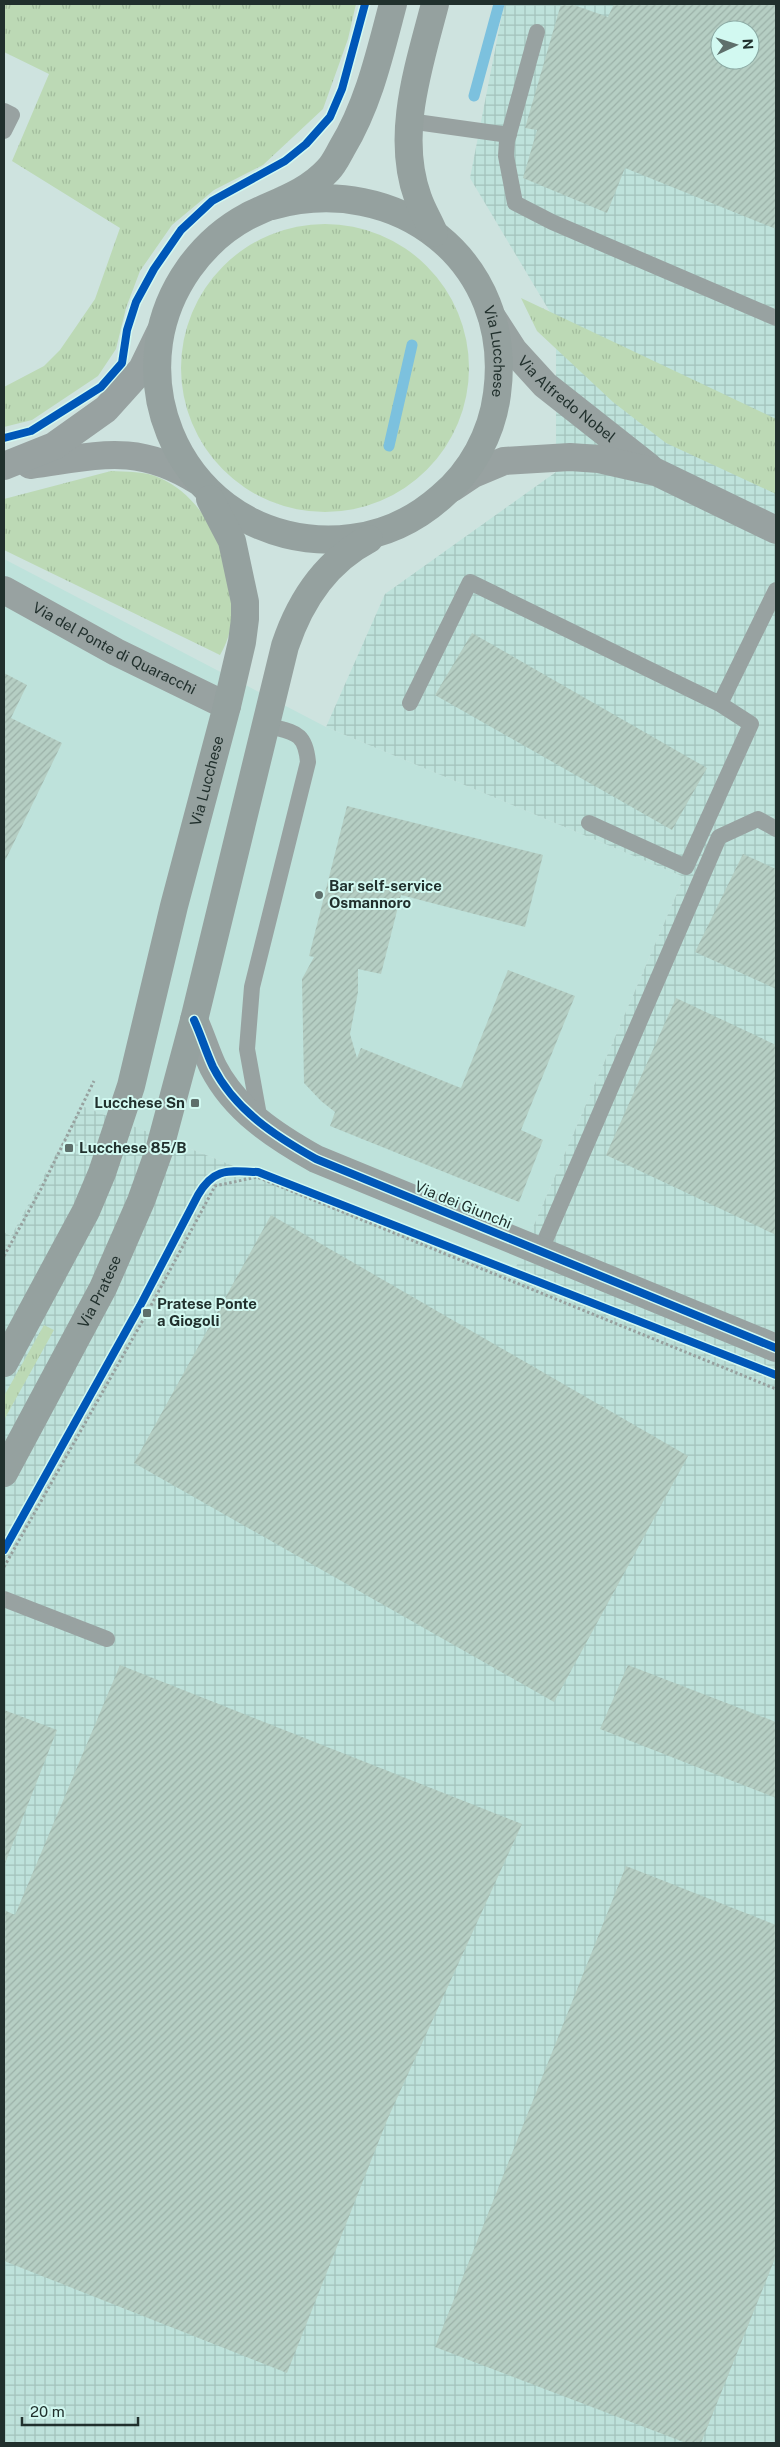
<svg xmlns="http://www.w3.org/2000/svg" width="780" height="2447" font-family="'Public Sans',sans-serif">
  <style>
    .built { fill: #bee2db }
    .industrial { fill: url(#industrial-grid); fill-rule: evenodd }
    .grass { fill: url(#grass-tufts) }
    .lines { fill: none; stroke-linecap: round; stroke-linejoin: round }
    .stream { stroke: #7cc1de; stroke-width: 11 }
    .building { fill: url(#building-hatch); fill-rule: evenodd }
    .path { stroke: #97a19f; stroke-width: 3; stroke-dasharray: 2.5 2.5; stroke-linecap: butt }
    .lane { stroke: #98a2a1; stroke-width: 16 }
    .street { stroke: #98a2a1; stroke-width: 28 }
    .secondary { stroke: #95a19f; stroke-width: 28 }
    .cycleway-casing { stroke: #d2f9f1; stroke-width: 11 }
    .cycleway { stroke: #0057b8; stroke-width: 8 }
    .poi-dot { fill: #5e6f6b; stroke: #d2f9f1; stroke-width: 2 }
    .labels { text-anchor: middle; stroke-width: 4; stroke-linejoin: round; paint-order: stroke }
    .street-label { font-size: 15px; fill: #21302d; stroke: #d2f9f1 }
    .poi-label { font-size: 15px; font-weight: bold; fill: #21302d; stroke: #d2f9f1; text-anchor: start }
  </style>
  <defs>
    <pattern id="industrial-grid" width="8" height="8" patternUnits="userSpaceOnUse" patternTransform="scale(1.25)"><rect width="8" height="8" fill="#bee2db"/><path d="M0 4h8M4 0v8" fill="none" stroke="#a3c2bc"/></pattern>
    <pattern id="grass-tufts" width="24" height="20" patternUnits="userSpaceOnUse" patternTransform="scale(1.25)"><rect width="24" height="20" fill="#bcd9b5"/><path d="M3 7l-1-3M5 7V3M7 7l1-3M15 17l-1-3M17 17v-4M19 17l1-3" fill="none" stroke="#a1bb9c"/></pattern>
    <pattern id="building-hatch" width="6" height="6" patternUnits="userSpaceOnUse" patternTransform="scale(1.25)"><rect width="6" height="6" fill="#b5cec3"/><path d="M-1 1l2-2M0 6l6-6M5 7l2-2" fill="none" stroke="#9bb1a8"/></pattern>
  </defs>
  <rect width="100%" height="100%" fill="#cee3df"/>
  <path class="built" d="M 4,559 L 326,727 L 684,877 L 512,1276 L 82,1106 L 11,1236 L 4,1232 Z"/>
  <path class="industrial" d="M 504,4 L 776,4 L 776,2443 L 4,2443 L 4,1232 L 11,1236 L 82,1106 L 512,1276 L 684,877 L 326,727 L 385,594 L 556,472 L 556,322 L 470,178 ZM 720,30 L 750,30 L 750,60 L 720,60 Z"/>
  <path class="grass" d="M 4,4 L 356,4 L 348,39 L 323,109 L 263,165 L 214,190 L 172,225 L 140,271 L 126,308 L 116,349 L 98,376 L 32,420 L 4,427 L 4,387 L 44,366 L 60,350 L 95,299 L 120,228 L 12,161 L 49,74 L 4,52 Z
    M181 368a144 144 0 1 1 288 0a144 144 0 1 1-288 0Z
    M 521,298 L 776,419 L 776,494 L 666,443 L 613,402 L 537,331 Z
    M 111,471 C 126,472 146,471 160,478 C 218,503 253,601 220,655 L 4,550 L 4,499 Z
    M 44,1325 L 54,1330 L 4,1420 L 4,1396 Z"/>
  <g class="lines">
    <path class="stream" d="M 474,96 L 499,4
      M 389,446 L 412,345"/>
  </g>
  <path class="building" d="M 561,4 L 571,4 L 608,17 L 614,4 L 776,4 L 776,229 L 625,168 L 607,213 L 523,178 L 537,130 L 525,128 ZM 720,30 L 750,30 L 750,60 L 720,60 Z
    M 472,633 L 707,768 L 672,830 L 435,695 Z
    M 4,673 L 27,685 L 11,718 L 62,743 L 4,863 Z
    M 347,806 L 543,855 L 525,927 L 401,895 L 381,974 L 358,969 L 358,992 L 350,1034 L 357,1058 L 361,1048 L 461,1088 L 508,970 L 575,996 L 521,1130 L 543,1140 L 519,1202 L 330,1126 L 335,1112 L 321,1101 L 304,1083 L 302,979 L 314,957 L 309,956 Z
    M 743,854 L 776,869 L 776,989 L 695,952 Z
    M 676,998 L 776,1045 L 776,1235 L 606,1155 Z
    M 271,1215 L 688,1456 L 554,1702 L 134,1463 Z
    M 120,1665 L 522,1824 L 388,2118 L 287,2373 L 4,2261 L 4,1910 L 15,1915 Z
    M 628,1665 L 776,1722 L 776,1798 L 600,1729 Z
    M 4,1710 L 57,1730 L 4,1866 Z
    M 626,1866 L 776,1925 L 776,2256 L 701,2443 L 686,2443 L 435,2347 Z"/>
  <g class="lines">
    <path class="path" d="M 4,1256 L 41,1189 L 94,1081
      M 4,1567 L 147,1313 L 215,1186 L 257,1177 L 776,1389"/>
    <path class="lane" d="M 537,32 L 507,141 L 506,156 L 515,203 L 552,222 L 776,318
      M 4,111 L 12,115 L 4,131
      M 409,121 L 509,135
      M 410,703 L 470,582 L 720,704 L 776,590
      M 589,823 L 686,867 L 751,724 L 720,704
      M 260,1121 L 247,1049 L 252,987 L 308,762 C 305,730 293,733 266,725
      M 540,1252 L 719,837 L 758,819 L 776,829
      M 4,1599 L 107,1639"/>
    <g class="street">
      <path id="s1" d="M 492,317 L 514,351 L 545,385 L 649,467"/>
      <path d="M 30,465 C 98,456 136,442 198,481"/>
      <path d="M 4,466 L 54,446 L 106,409 L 142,369 L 160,332"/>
      <path d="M 452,488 L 473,474 L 504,461 L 570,457 L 599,459 L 656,472 L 776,530"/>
      <path id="s2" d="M 4,590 L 116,652 L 227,706"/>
      <path d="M 194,1020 C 201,1035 206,1052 213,1067 C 235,1110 275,1136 316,1159 L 776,1348"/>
    </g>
    <g class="secondary">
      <path id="s3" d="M 272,206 C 397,171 515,261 497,394 C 492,434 471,472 441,497 C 416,519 385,534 352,538 C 308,544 262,533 226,506 C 175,467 150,405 159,342 C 167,289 201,241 248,216 C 276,202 306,194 328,170 C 334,164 338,155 342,148 C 369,103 380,53 393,4"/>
      <path d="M 434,233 C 429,221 422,210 418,198 C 395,135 419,66 435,4"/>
      <path id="s4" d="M 4,1363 L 86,1211 L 102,1173 L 131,1086 L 174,906 L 227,706 L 242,642 L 245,619 L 245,602 L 232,541 L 210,499"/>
      <path id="s5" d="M 4,1473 L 103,1288 L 141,1201 L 159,1151 L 194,1020 L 285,646 C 300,601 325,562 369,539"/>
    </g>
    <g class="cycleway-casing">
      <path id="cycleway" d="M 4,438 L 31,431 L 101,387 L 122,363 L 127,330 L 136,302 L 154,269 L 181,230 L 212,201 L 285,161 L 306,144 L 330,117 L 342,89 L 365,4
        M 194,1020 C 201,1035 206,1052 213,1067 C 235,1110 275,1136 316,1159 L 776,1348
        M 4,1550 L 140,1306 L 198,1195 C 214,1167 229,1171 258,1172 L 776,1375"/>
    </g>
    <use href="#cycleway" class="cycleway"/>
  </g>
  <g class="poi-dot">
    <circle cx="319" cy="895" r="5"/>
    <rect x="190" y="1098" width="10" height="10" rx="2.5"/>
    <rect x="64" y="1143" width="10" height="10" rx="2.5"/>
    <rect x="142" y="1308" width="10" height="10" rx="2.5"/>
  </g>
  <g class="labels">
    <g class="street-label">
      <text dy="5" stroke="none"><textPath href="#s3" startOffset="308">Via Lucchese</textPath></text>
      <text dy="5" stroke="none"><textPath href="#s1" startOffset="112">Via Alfredo Nobel</textPath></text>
      <text dy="5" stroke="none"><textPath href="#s2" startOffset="125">Via del Ponte di Quaracchi</textPath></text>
      <text dy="5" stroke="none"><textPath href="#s4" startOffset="620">Via Lucchese</textPath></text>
      <text transform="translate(463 1205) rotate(22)" y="5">Via dei Giunchi</text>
      <text dy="5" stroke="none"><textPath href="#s5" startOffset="205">Via Pratese</textPath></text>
    </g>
    <g class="poi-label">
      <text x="329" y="891">Bar self-service<tspan x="329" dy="17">Osmannoro</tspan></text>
      <text x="185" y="1108" text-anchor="end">Lucchese Sn</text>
      <text x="79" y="1153">Lucchese 85/B</text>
      <text x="157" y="1309">Pratese Ponte<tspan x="157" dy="17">a Giogoli</tspan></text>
    </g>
  </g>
  <rect width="780" height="2447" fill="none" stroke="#21302d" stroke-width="10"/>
  <g transform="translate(735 45) rotate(86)"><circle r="24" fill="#d2f9f1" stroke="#8ba9a3"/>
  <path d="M0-4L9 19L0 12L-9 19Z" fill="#5e6f6b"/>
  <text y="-8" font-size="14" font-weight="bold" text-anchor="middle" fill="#21302d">N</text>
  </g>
  <path d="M22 2417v8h116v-8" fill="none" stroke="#21302d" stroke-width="2.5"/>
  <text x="30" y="2417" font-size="15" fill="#21302d" stroke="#d2f9f1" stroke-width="4" paint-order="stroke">20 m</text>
</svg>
